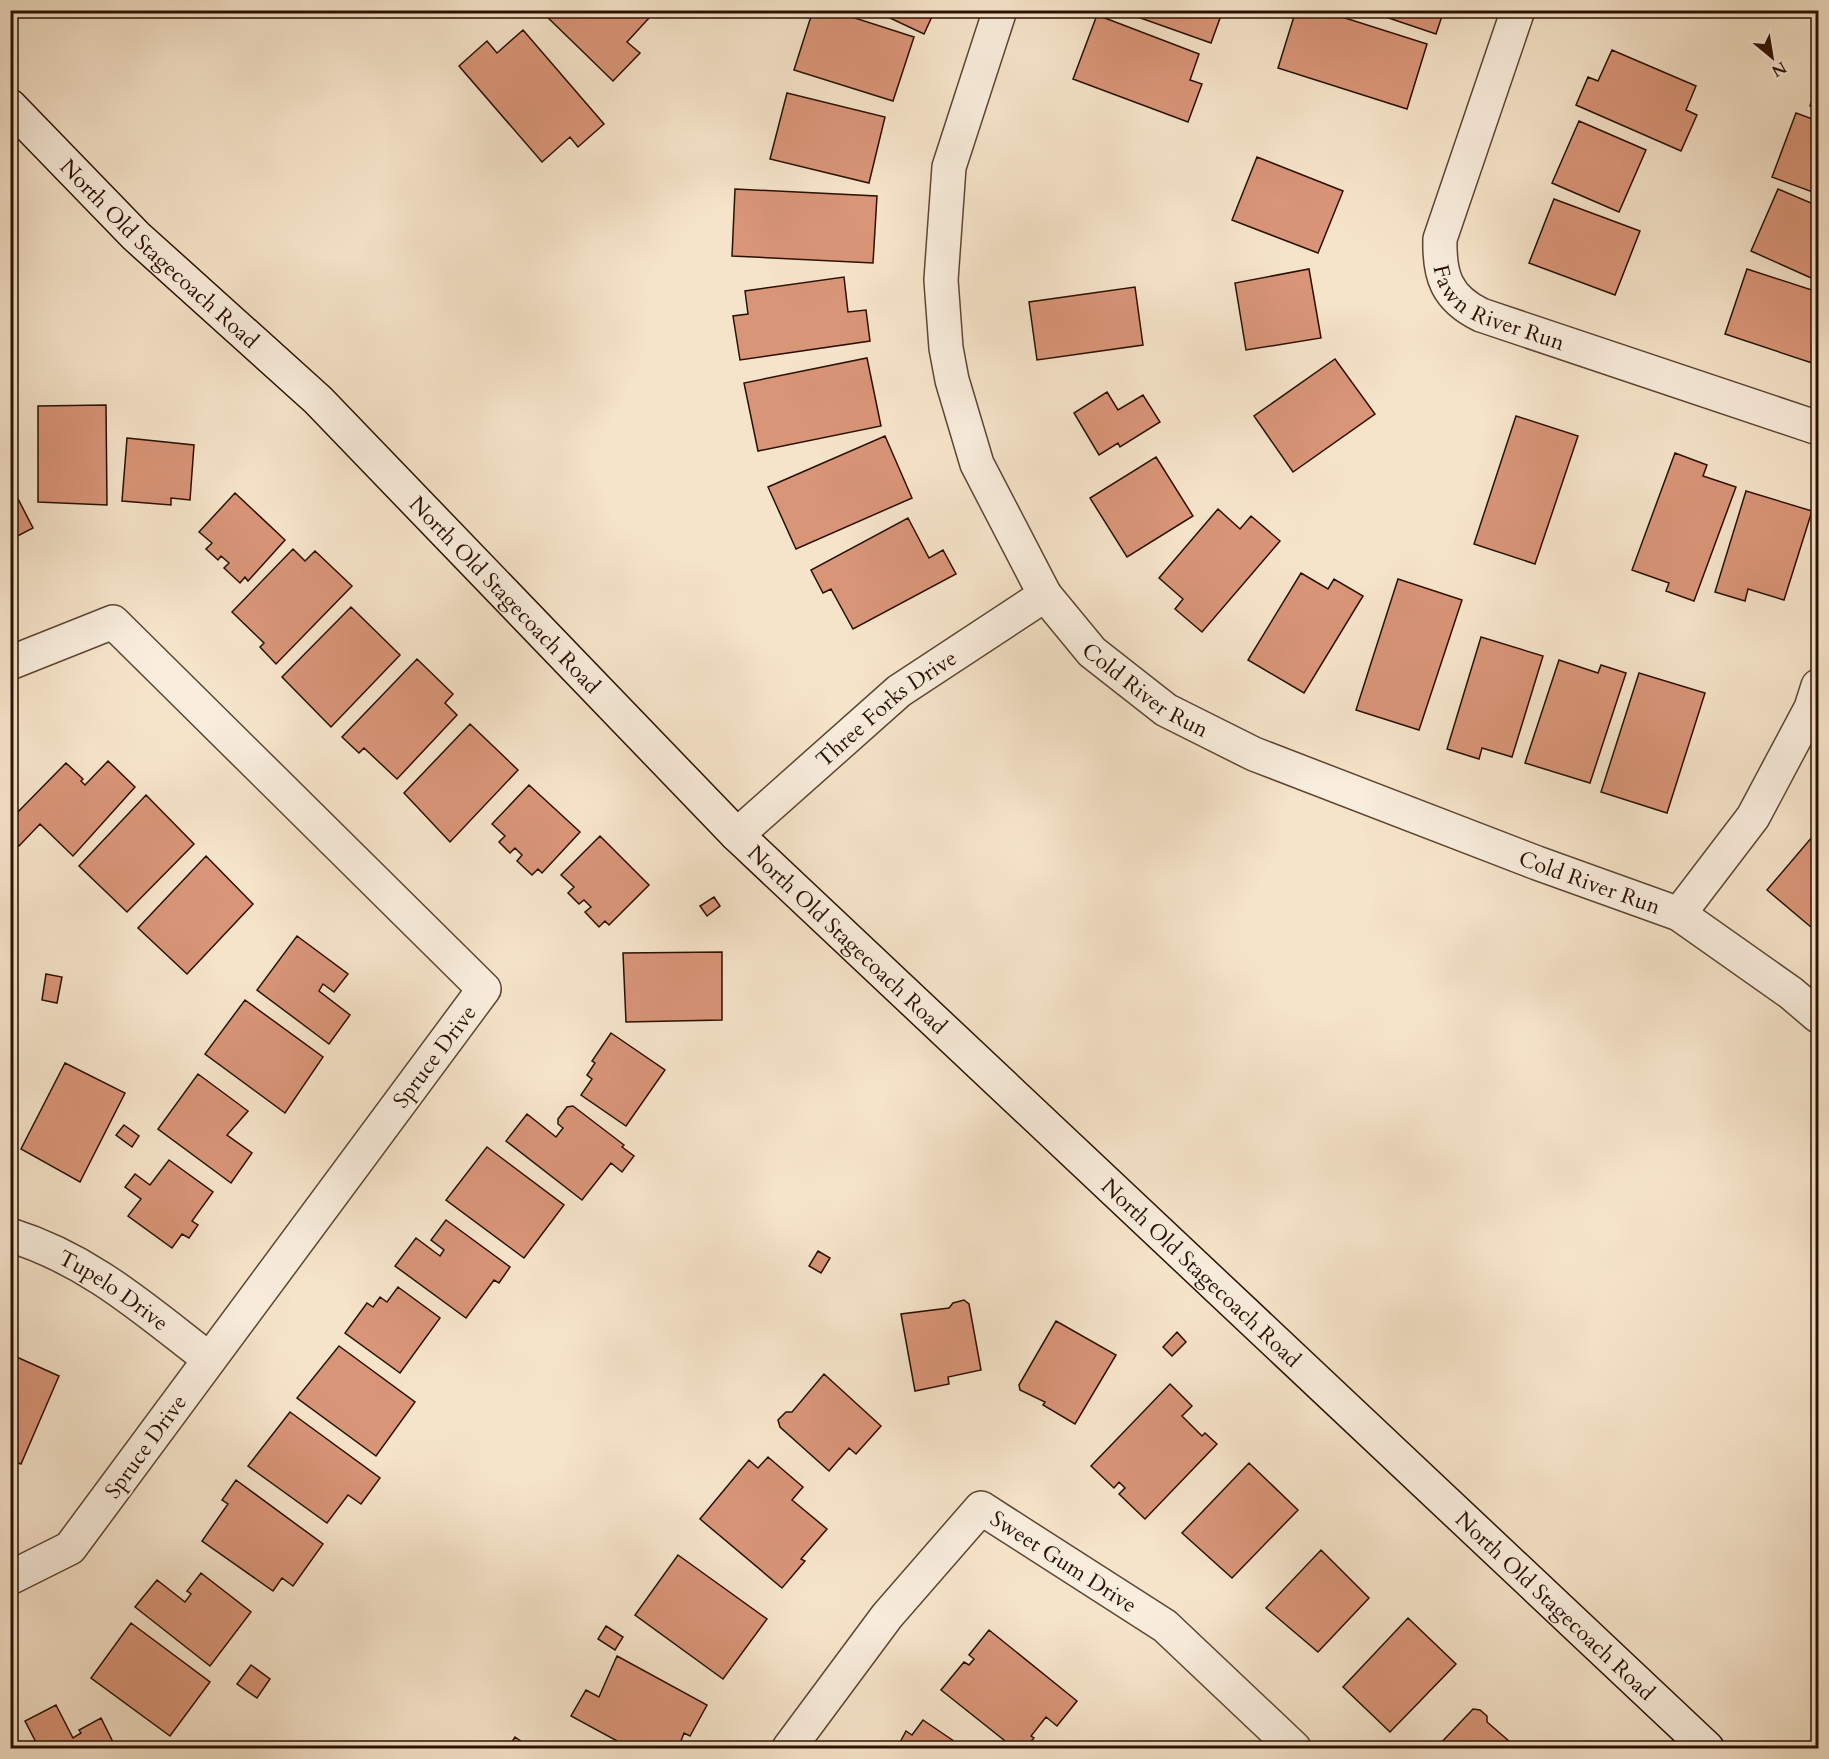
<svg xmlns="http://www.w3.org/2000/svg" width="1829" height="1759" font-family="Cardo,serif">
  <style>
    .building { fill: #d99578; stroke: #2a1000; stroke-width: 1.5 }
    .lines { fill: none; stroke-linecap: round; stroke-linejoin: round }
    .street-casing { stroke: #5d4532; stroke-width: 36 }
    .secondary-casing { stroke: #2a1000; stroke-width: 36 }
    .street { stroke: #f9eddd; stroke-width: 33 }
    .secondary { stroke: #f9eddd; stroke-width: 33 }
    .labels { text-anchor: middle; stroke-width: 4.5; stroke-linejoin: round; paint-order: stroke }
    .street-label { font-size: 22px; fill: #2a1000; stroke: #f9eddd }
  </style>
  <rect width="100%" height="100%" fill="#f6e4ca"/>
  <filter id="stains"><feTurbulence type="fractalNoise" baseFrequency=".00333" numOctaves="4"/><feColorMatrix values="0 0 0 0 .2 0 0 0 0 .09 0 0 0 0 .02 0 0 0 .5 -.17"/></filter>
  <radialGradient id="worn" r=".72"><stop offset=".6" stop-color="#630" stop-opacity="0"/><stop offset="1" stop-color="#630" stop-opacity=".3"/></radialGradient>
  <path class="building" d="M 540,10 L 642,10 L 649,18 L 627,42 L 640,53 L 613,81 Z
    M 813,10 L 830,10 L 914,37 L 893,101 L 794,70 Z
    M 873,10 L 935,10 L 924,34 Z
    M 1118,10 L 1223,10 L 1211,43 Z
    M 1296,10 L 1320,10 L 1427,44 L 1407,109 L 1278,68 Z
    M 1365,10 L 1444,10 L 1436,34 Z
    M 1097,15 L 1199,54 L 1190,80 L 1202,84 L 1188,122 L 1073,79 Z
    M 523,30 L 604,124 L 578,147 L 570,137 L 542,162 L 459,66 L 487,41 L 497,53 Z
    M 1612,50 L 1696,86 L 1686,110 L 1697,115 L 1681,151 L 1576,105 L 1588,77 L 1598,81 Z
    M 1818,80 L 1818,109 L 1810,106 Z
    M 787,93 L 885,117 L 869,183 L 770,159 Z
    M 1796,113 L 1818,121 L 1818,194 L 1772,177 Z
    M 1579,121 L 1646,150 L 1619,212 L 1552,183 Z
    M 1257,157 L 1343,191 L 1318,253 L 1232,220 Z
    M 735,189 L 877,196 L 873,263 L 732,256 Z
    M 1778,189 L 1818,206 L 1818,281 L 1751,251 Z
    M 1554,199 L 1640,231 L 1615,295 L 1529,263 Z
    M 1309,269 L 1321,338 L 1246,350 L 1235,283 Z
    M 1747,269 L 1818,292 L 1818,365 L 1725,334 Z
    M 844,277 L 848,312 L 866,310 L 870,341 L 740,360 L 733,316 L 748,314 L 745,291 Z
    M 1135,287 L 1143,345 L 1037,360 L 1029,302 Z
    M 867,358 L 881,426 L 758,451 L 744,383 Z
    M 1335,359 L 1375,414 L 1293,472 L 1254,416 Z
    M 1107,392 L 1118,410 L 1143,395 L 1160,422 L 1120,447 L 1118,443 L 1099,455 L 1074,413 Z
    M 106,405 L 107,505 L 38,502 L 38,406 Z
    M 1516,416 L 1578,436 L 1535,564 L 1474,544 Z
    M 885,436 L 912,498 L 796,549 L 768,487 Z
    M 127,438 L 194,445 L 190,500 L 171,498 L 171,505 L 122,501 Z
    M 1675,453 L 1707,465 L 1703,476 L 1736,487 L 1694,601 L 1666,591 L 1669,583 L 1632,570 Z
    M 1156,457 L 1193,516 L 1127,557 L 1090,498 Z
    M 1746,491 L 1812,511 L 1784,600 L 1748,589 L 1745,601 L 1715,592 Z
    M 15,493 L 33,528 L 10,540 L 10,496 Z
    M 235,493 L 285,540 L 248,581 L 245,577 L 240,583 L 224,568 L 229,563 L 221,556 L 218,560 L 206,549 L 212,543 L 199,532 Z
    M 1218,509 L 1240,529 L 1251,516 L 1280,541 L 1202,632 L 1175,609 L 1183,599 L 1159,578 Z
    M 908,518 L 929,558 L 943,550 L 956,574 L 853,629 L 831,589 L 823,593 L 811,570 Z
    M 293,549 L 305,561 L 315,551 L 352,586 L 276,664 L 260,647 L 264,643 L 232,612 Z
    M 1301,573 L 1328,589 L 1334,579 L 1363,596 L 1304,693 L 1248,660 Z
    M 1398,579 L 1462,600 L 1419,730 L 1356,710 Z
    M 351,607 L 400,655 L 331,727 L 282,677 Z
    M 1481,637 L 1543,656 L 1512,757 L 1482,748 L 1479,759 L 1447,749 Z
    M 417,659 L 453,694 L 445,703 L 457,715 L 397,779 L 364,748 L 359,753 L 342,737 Z
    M 1559,660 L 1598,673 L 1601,665 L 1626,673 L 1590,783 L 1525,763 Z
    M 1639,673 L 1705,693 L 1667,813 L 1601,792 Z
    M 470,724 L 518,770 L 450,842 L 404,793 Z
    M 108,761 L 135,787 L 73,856 L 40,824 L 19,846 L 10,837 L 10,820 L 66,763 L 83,779 L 81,781 L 85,785 Z
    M 529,785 L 580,832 L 542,873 L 538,869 L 532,875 L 517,861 L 522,855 L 515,848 L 510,853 L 499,842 L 505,836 L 492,824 Z
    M 146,795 L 194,844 L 127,912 L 79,866 Z
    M 1818,830 L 1818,933 L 1767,890 Z
    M 600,836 L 649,885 L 609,925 L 605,921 L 599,927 L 585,912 L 591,907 L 584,900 L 579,904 L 568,893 L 574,887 L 561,875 Z
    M 206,856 L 253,904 L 187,974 L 138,928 Z
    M 714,897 L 720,906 L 707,916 L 700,906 Z
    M 297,936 L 348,974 L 334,992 L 323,984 L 319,991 L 350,1015 L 329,1044 L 257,990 Z
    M 722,952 L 722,1020 L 626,1022 L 623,953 Z
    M 46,974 L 62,977 L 57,1003 L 42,1000 Z
    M 245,1000 L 323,1057 L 285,1113 L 205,1054 Z
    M 611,1033 L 665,1070 L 626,1126 L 581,1095 L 592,1079 L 587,1075 L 595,1063 L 592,1061 Z
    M 65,1063 L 125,1093 L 80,1182 L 21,1149 Z
    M 198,1074 L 248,1111 L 227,1135 L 252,1153 L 231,1183 L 158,1129 Z
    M 573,1106 L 624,1145 L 622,1147 L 634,1156 L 622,1172 L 611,1163 L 582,1200 L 506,1141 L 527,1114 L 556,1137 L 563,1128 L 558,1124 L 558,1119 L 567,1107 Z
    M 124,1125 L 139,1136 L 132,1147 L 116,1135 Z
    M 487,1147 L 564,1205 L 524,1258 L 446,1200 Z
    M 169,1160 L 213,1192 L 192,1221 L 198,1225 L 189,1238 L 182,1234 L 172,1248 L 128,1216 L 141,1199 L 125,1187 L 135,1174 L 150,1185 Z
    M 446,1220 L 510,1267 L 499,1283 L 494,1280 L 466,1318 L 395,1266 L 416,1238 L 440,1256 L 444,1250 L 431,1240 Z
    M 818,1251 L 830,1258 L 821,1273 L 809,1266 Z
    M 398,1287 L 440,1318 L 400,1373 L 345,1333 L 367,1303 L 373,1307 L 380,1297 L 387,1302 Z
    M 964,1300 L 969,1304 L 981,1370 L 948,1377 L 949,1384 L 915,1391 L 901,1314 L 949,1308 L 953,1303 Z
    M 1056,1321 L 1116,1355 L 1075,1424 L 1043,1405 L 1045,1402 L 1020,1390 L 1019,1385 Z
    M 1177,1332 L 1186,1342 L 1172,1356 L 1163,1347 Z
    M 339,1346 L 415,1402 L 376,1456 L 297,1398 Z
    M 10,1354 L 59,1376 L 21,1464 L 10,1460 Z
    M 824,1374 L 881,1426 L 856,1454 L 849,1448 L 829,1471 L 780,1427 L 778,1420 L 786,1412 L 792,1412 Z
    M 1170,1384 L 1192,1406 L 1182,1416 L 1202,1436 L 1205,1433 L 1217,1444 L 1145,1519 L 1119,1494 L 1125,1488 L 1119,1482 L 1114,1488 L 1091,1466 Z
    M 290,1412 L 380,1478 L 361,1504 L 348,1495 L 327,1523 L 248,1466 Z
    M 768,1457 L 803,1487 L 792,1500 L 827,1529 L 801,1559 L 805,1561 L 782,1588 L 700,1519 L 749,1460 L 758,1468 Z
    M 1249,1463 L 1298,1510 L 1232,1578 L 1182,1533 Z
    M 236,1480 L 323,1544 L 293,1586 L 282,1578 L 273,1591 L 202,1541 L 228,1504 L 222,1500 Z
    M 1321,1550 L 1369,1598 L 1318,1652 L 1266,1608 Z
    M 678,1555 L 767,1619 L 723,1679 L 635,1615 Z
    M 201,1573 L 251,1612 L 210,1666 L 135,1607 L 157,1580 L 185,1602 L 191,1594 L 187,1591 Z
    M 1408,1618 L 1456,1664 L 1390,1732 L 1343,1687 Z
    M 131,1623 L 210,1682 L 170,1736 L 91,1678 Z
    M 606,1626 L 623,1637 L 615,1650 L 598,1639 Z
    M 989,1630 L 1077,1701 L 1057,1726 L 1046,1717 L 1031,1736 L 1034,1738 L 1025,1748 L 1014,1748 L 941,1690 L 964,1662 L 969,1665 L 974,1659 L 969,1655 Z
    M 617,1656 L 707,1705 L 690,1736 L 684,1733 L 681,1741 L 686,1743 L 683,1748 L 630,1748 L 571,1716 L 586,1690 L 599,1697 Z
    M 251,1665 L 270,1679 L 257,1698 L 237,1684 Z
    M 56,1705 L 73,1738 L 81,1733 L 79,1730 L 101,1718 L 116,1748 L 39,1748 L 25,1721 Z
    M 1473,1709 L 1480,1710 L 1487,1716 L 1487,1722 L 1517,1748 L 1436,1748 Z
    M 923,1720 L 964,1748 L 897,1748 L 906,1731 L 912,1735 Z
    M 515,1737 L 531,1748 L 508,1748 Z"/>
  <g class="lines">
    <g class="street-casing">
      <g id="street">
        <path id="s1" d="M 1000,10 L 949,167 L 941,280 L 946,348 L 952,380 L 977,464 L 1045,595 L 1092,652 L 1166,710 L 1254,754 L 1537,863 L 1679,914 L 1791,993 L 1818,1016"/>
        <path id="s2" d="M 1518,10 L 1440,239 C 1439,275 1446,298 1481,315 L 1818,428"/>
        <path d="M 10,663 L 113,622 L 484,989 L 70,1548 L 10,1578"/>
        <path id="s3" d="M 737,835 L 899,691 L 1045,595"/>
        <path d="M 1679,914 L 1753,817 L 1811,708 L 1818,686"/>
        <path id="s4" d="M 10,1235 C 90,1260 144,1309 209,1359"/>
        <path id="s5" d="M 789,1748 L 887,1616 L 981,1508 L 1165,1626 L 1294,1748"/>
      </g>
    </g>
    <g class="secondary-casing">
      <g id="secondary">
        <path id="s6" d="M 10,106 L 136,236 L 318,400 L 737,835 L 1707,1748"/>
      </g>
    </g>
    <use href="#street" class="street"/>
    <use href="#secondary" class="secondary"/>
  </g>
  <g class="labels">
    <g class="street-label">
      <text dy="8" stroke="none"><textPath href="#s6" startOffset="210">North Old Stagecoach Road</textPath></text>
      <text dy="8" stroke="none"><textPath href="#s2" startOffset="345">Fawn River Run</textPath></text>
      <text dy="8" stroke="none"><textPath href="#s6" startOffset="696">North Old Stagecoach Road</textPath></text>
      <text dy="8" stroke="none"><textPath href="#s1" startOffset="754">Cold River Run</textPath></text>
      <text dy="8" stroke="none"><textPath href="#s3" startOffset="196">Three Forks Drive</textPath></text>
      <text dy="8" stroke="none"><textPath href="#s1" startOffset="1240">Cold River Run</textPath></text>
      <text dy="8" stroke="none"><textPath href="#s6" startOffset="1182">North Old Stagecoach Road</textPath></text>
      <text transform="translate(434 1056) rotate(-53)" y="8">Spruce Drive</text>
      <text dy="8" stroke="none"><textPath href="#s6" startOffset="1668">North Old Stagecoach Road</textPath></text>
      <text dy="8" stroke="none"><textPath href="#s4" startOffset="118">Tupelo Drive</textPath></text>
      <text transform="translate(145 1446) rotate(-54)" y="8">Spruce Drive</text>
      <text dy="8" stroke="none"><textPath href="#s5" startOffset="406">Sweet Gum Drive</textPath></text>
      <text dy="8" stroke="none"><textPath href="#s6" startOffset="2154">North Old Stagecoach Road</textPath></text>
    </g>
  </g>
  <rect width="1829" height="1759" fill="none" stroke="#f6e4ca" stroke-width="36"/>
  <rect x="12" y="12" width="1805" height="1735" fill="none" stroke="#2a1000" stroke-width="3"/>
  <rect x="18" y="18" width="1793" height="1723" fill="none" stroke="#2a1000" stroke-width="1.5"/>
  <g transform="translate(1772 57) rotate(150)" stroke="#f9eddd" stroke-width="4.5" paint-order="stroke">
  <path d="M0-4.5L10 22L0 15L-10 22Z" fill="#2a1000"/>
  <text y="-9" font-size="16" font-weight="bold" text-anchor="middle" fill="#2a1000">N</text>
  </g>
  <rect width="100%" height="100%" filter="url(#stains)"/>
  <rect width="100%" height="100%" fill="url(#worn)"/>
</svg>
